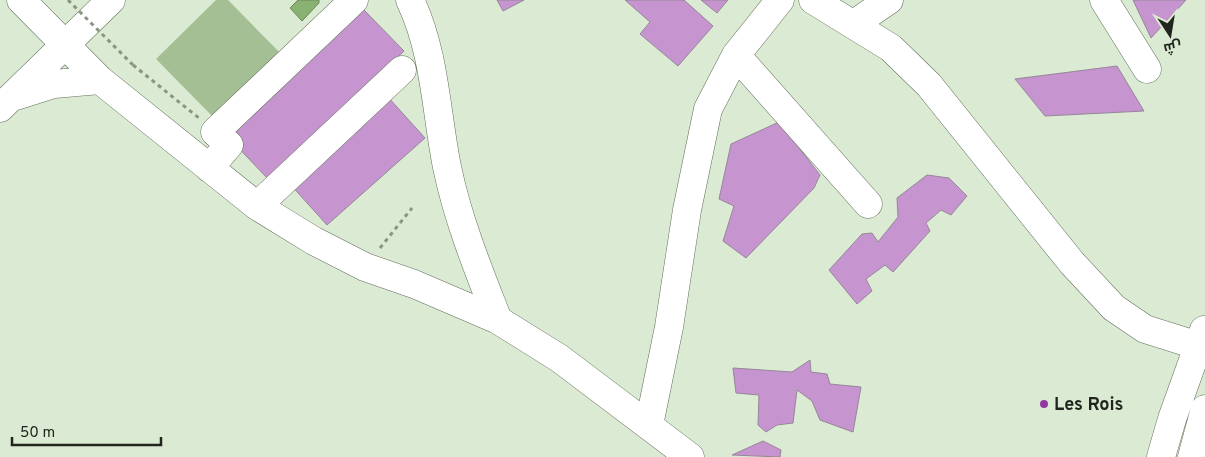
<svg xmlns="http://www.w3.org/2000/svg" width="1205" height="457" font-family="Overpass,Cairo,sans-serif">
  <style>
    .green { fill: #a3bf93 }
    .water { fill: #89b272; stroke: #6a8858 }
    .building { fill: #c694cf; stroke: #968699 }
    .lines { fill: none; stroke-linecap: round; stroke-linejoin: round }
    .minor-casing { stroke: #626f5b; stroke-width: 29 }
    .path { stroke: #8a9584; stroke-width: 3; stroke-dasharray: 4 4; stroke-linecap: butt }
    .minor { stroke: #fff; stroke-width: 28 }
    .path-bridge { stroke: #8a9584; stroke-width: 3; stroke-dasharray: 4 4; stroke-linecap: butt }
    .poi-dot { fill: #9237a2; stroke: #dbead3; stroke-width: 2 }
    .labels { text-anchor: middle; stroke-width: 4.5; stroke-linejoin: round; paint-order: stroke }
    .poi-label { font-size: 18px; font-weight: bold; fill: #20261d; stroke: #dbead3; text-anchor: start }
  </style>
  <rect width="100%" height="100%" fill="#dbead3"/>
  <path class="green" d="M 216,0 L 228,0 L 284,57 L 217,121 L 156,59 Z"/>
  <path class="water" d="M 298,0 L 319,0 L 319,3 L 302,21 L 290,8 Z"/>
  <path class="building" d="M 497,0 L 524,0 L 503,11 Z
    M 625,0 L 684,0 L 713,26 L 678,66 L 640,34 L 650,22 Z
    M 701,0 L 728,0 L 717,13 Z
    M 1133,0 L 1186,0 L 1151,38 Z
    M 364,10 L 404,51 L 269,180 L 229,138 Z
    M 1117,66 L 1144,111 L 1045,116 L 1015,79 Z
    M 387,96 L 425,138 L 327,225 L 289,183 Z
    M 779,122 L 820,175 L 814,188 L 746,258 L 723,241 L 734,206 L 719,199 L 731,144 Z
    M 927,175 L 949,178 L 967,196 L 951,215 L 941,210 L 926,223 L 930,231 L 893,272 L 885,265 L 866,279 L 872,291 L 857,304 L 829,270 L 862,234 L 872,233 L 878,242 L 898,217 L 897,198 Z
    M 810,360 L 811,372 L 827,374 L 830,384 L 861,387 L 853,432 L 820,420 L 812,401 L 797,390 L 793,423 L 777,425 L 766,432 L 758,425 L 759,395 L 736,393 L 733,368 L 792,372 Z
    M 763,441 L 781,450 L 780,457 L 732,455 Z"/>
  <g class="lines">
    <g class="minor-casing">
      <path id="minor" d="M 21,0 L 100,80 L 257,206 L 314,241 L 365,267 L 414,284 L 498,320 L 559,358 L 690,457
        M 410,0 C 435,52 436,112 447,167 C 458,220 478,269 498,320
        M 813,0 L 891,48 L 929,85 L 1072,263 L 1114,308 L 1145,329 L 1199,346
        M 1104,0 L 1147,69
        M 854,24 L 889,0
        M 736,55 L 868,204
        M 16,96 L 54,84 L 100,80
        M 0,108 L 111,0
        M 209,168 L 229,145 L 215,132 L 354,0
        M 257,206 L 402,70
        M 649,425 L 669,327 L 687,210 L 708,109 L 736,55 L 780,0
        M 1161,457 L 1172,419 L 1204,330
        M 1192,457 L 1205,409"/>
    </g>
    <path class="path" d="M 133,65 L 199,118
      M 380,248 L 412,208"/>
    <use href="#minor" class="minor"/>
    <path class="path-bridge" d="M 68,0 L 133,65"/>
  </g>
  <circle class="poi-dot" cx="1044" cy="404" r="5"/>
  <g class="labels">
    <g class="poi-label">
      <text x="1054" y="410">Les Rois</text>
    </g>
  </g>
  <g transform="translate(1170 35) rotate(168)" stroke="#dbead3" stroke-width="4" paint-order="stroke">
  <path d="M0-4L9 19L0 12L-9 19Z" fill="#20261d"/>
  <text y="-8" font-size="14" font-weight="bold" text-anchor="middle" fill="#20261d">ش</text>
  </g>
  <path d="M12 437v8h149v-8" fill="none" stroke="#20261d" stroke-width="2.5"/>
  <text x="20" y="437" font-size="15" fill="#20261d" stroke="#dbead3" stroke-width="4" paint-order="stroke">50 m</text>
</svg>
